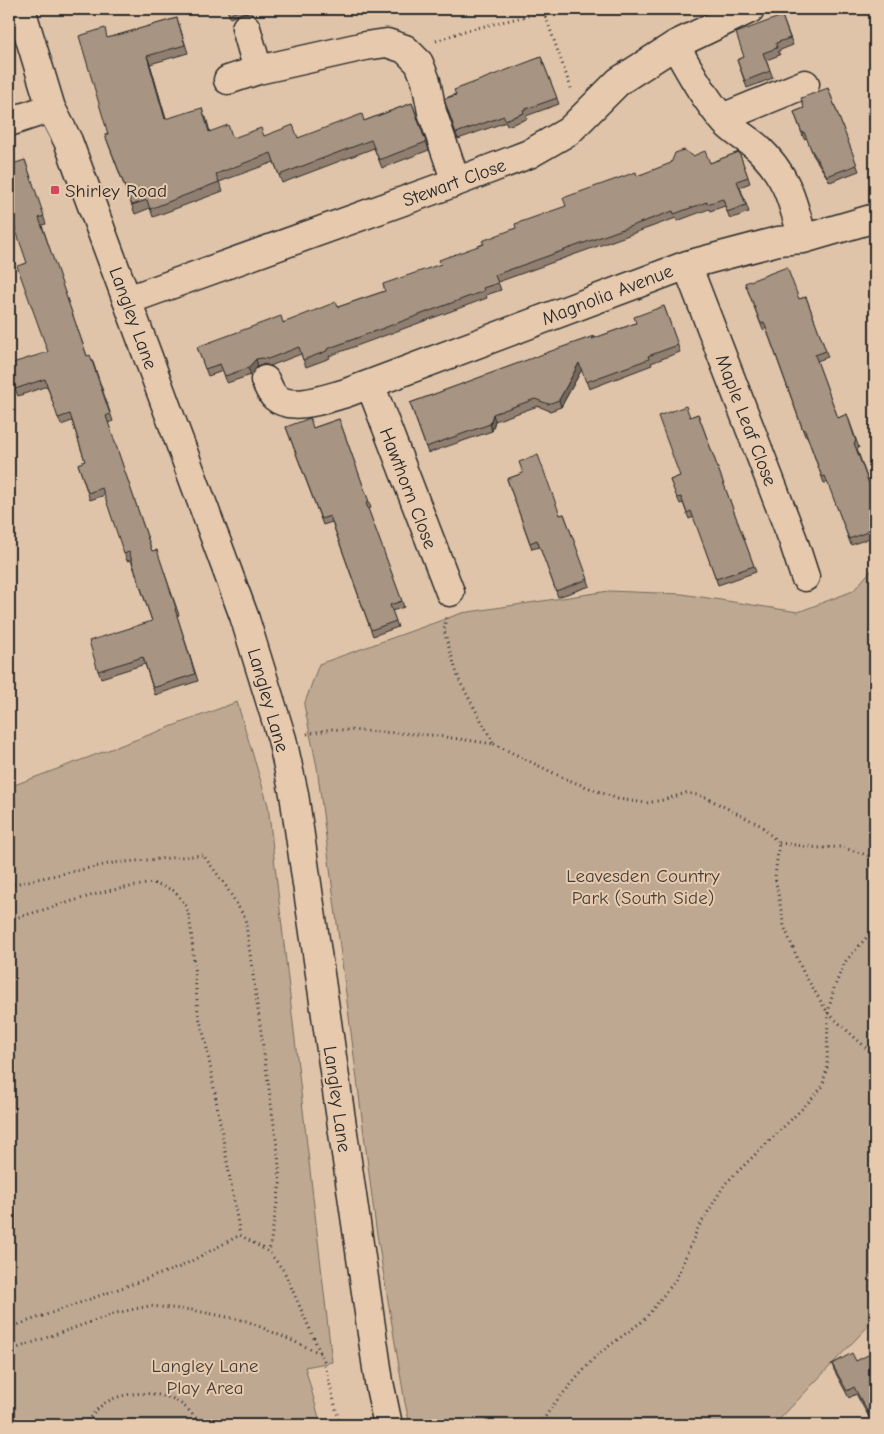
<svg xmlns="http://www.w3.org/2000/svg" width="884" height="1434" font-family="'Comic Neue',sans-serif">
  <style>
    .green { fill: #bea892; stroke: #746a5e }
    .lines { fill: none; stroke-linecap: round; stroke-linejoin: round }
    .minor-casing { stroke: #2b2b2b; stroke-width: 31 }
    .path { stroke: #2b2b2b; stroke-width: 3; stroke-dasharray: 1 4; stroke-linecap: butt }
    .minor { stroke: #e7caae; stroke-width: 28 }
    .wall { fill: #907f70; stroke: #2b2b2b }
    .shaded-wall { fill: #75685b; stroke: #2b2b2b }
    .building { fill: #a79482; stroke: #2b2b2b }
    .poi-dot { fill: #d1495b; stroke: #e7caae; stroke-width: 2 }
    .labels { text-anchor: middle; stroke-width: 4; stroke-linejoin: round; paint-order: stroke }
    .street-label { font-size: 19px; fill: #2b2b2b; stroke: #e7caae }
    .poi-label { font-size: 19px; fill: #2b2b2b; stroke: #e7caae; text-anchor: start }
    .park-label { font-size: 19px; fill: #413e3a; stroke: #e7caae }
  </style>
  <rect width="100%" height="100%" fill="#dfc4a9"/>
  <filter id="ink" filterUnits="userSpaceOnUse"><feTurbulence type="fractalNoise" baseFrequency=".02" numOctaves="2"/><feDisplacementMap in="SourceGraphic" scale="10" xChannelSelector="R" yChannelSelector="G"/><feConvolveMatrix kernelMatrix="1 2 1 2 8 2 1 2 1" color-interpolation-filters="sRGB"/></filter>
  <g filter="url(#ink)">
    <path class="green" d="M 875,566 L 875,1319 L 774,1425 L 410,1425 L 405,1403 L 376,1228 L 317,767 L 304,705 L 319,664 L 462,613 L 609,591 L 682,594 L 798,612 L 853,591 Z
      M 237,702 L 268,805 L 332,1362 L 305,1367 L 321,1425 L 9,1425 L 9,787 Z"/>
    <g class="lines">
      <g class="minor-casing">
        <path id="minor" d="M 21,9 L 51,108 L 68,141 L 244,616 L 282,739 L 294,794 L 379,1382 L 388,1425
          M 246,28 L 258,70
          M 675,45 C 690,72 705,99 725,122 C 734,132 748,139 758,148 C 788,177 792,200 803,239
          M 228,80 L 258,70 L 365,46 L 387,43 L 405,49 L 419,63 L 426,81 L 432,112 L 456,182
          M 722,118 L 805,84
          M 9,122 L 51,108
          M 687,265 L 793,540 L 805,577
          M 128,300 L 456,182 L 529,154 L 569,131 L 619,81 L 675,45 L 750,9
          M 265,380 C 268,385 270,393 275,397 C 292,412 327,398 346,393 L 687,265 L 778,241 L 803,239 L 875,218
          M 370,384 L 450,592"/>
      </g>
      <path class="path" d="M 544,12 L 572,91
        M 436,41 L 464,31 L 556,9
        M 307,734 L 331,729 L 431,735 L 494,744 L 459,680 L 444,631 L 446,617
        M 494,744 L 566,779 L 618,799 L 646,803 L 663,800 L 686,793 L 703,796 L 760,825 L 779,843 L 775,877 L 784,926 L 803,972 L 828,1013 L 875,1056
        M 779,843 L 820,848 L 841,847 L 867,855 L 875,860
        M 9,885 L 113,863 L 203,855 L 224,883 L 245,918 L 278,1153 L 280,1184 L 269,1252
        M 9,920 L 107,891 L 153,883 L 175,891 L 187,907 L 191,929 L 198,1013 L 206,1043 L 240,1235
        M 9,1328 L 180,1267 L 240,1235 L 269,1252 L 284,1271 L 324,1361 L 340,1425
        M 9,1351 L 116,1313 L 149,1306 L 192,1310 L 247,1321 L 320,1353
        M 84,1425 C 90,1418 97,1408 105,1403 C 124,1391 153,1391 173,1399 C 184,1404 194,1415 201,1425
        M 540,1425 L 553,1405 L 597,1355 L 644,1320 L 675,1281 L 698,1228 L 725,1184 L 807,1104 L 822,1087 L 827,1068 L 828,1013 L 834,988 L 845,962 L 875,928"/>
      <use href="#minor" class="minor"/>
    </g>
    <path class="wall" d="M 227,9 L 253,9 L 254,11 L 242,13 L 230,18 Z
      M 782,16 L 793,45 L 778,51 L 780,55 L 766,60 L 773,78 L 747,88 L 737,60 L 744,57 Z
      M 177,18 L 188,53 L 150,64 L 166,119 L 206,117 L 210,132 L 233,138 L 264,136 L 298,138 L 364,121 L 412,103 L 429,150 L 382,168 L 374,148 L 282,183 L 274,162 L 219,182 L 223,191 L 153,217 L 150,208 L 135,214 L 105,135 L 108,134 L 108,38 Z
      M 541,57 L 559,104 L 526,116 L 527,119 L 507,126 L 506,122 L 458,139 L 444,99 Z
      M 828,88 L 859,171 L 830,182 L 813,155 L 807,138 L 804,139 L 794,112 L 804,108 Z
      M 739,152 L 750,183 L 740,187 L 749,212 L 730,219 L 725,206 L 710,211 L 709,209 L 677,221 L 676,218 L 498,282 L 501,290 L 486,295 L 487,298 L 329,356 L 330,358 L 306,367 L 301,354 L 270,366 L 265,364 L 258,366 L 251,375 L 227,383 L 223,371 L 208,376 L 197,347 L 338,307 L 385,291 L 516,228 L 637,176 L 693,156 L 710,163 Z
      M 25,160 L 46,224 L 42,225 L 54,262 L 87,356 L 93,362 L 113,421 L 108,423 L 152,551 L 159,557 L 179,615 L 177,616 L 198,681 L 155,695 L 145,664 L 101,678 L 98,671 L 152,621 L 131,560 L 127,561 L 105,495 L 90,500 L 78,464 L 85,461 L 72,421 L 61,425 L 47,386 L 18,396 L 15,389 L 48,352 L 27,263 Z
      M 875,238 L 875,255 L 871,249 L 869,242 Z
      M 745,283 L 799,299 L 806,297 L 828,357 L 817,361 L 838,418 L 847,414 L 859,448 L 857,449 L 875,500 L 875,536 L 851,545 L 828,482 L 824,483 L 807,436 L 805,436 L 766,328 L 763,330 Z
      M 664,306 L 680,352 L 651,363 L 652,365 L 589,389 L 582,369 L 561,407 L 550,411 L 538,406 L 495,421 L 492,431 L 428,453 L 410,403 L 594,336 L 595,338 L 636,323 Z
      M 698,414 L 756,572 L 718,585 L 694,517 L 689,519 L 683,503 L 680,504 L 670,480 L 680,476 L 690,417 Z
      M 339,419 L 371,508 L 368,509 L 404,607 L 392,611 L 398,627 L 373,636 L 332,522 L 323,525 L 286,427 L 313,428 Z
      M 523,473 L 560,515 L 564,514 L 590,586 L 558,597 L 540,547 L 532,549 L 507,479 Z
      M 875,1354 L 875,1411 L 869,1417 L 856,1394 L 849,1398 L 834,1370 L 832,1364 L 856,1361 Z"/>
    <path class="shaded-wall" d="M 147,56 L 150,64 L 168,128 L 165,119 Z
      M 256,359 L 258,366 L 251,375 L 248,368 Z
      M 579,363 L 582,369 L 561,407 L 559,400 Z
      M 493,414 L 495,421 L 492,431 L 490,424 Z
      M 875,1402 L 875,1411 L 869,1417 L 867,1411 Z"/>
    <path class="building" d="M 227,9 L 244,9 L 241,9 L 229,15 Z
      M 782,16 L 790,38 L 776,43 L 777,48 L 763,53 L 770,71 L 745,81 L 737,60 L 744,57 L 736,33 Z
      M 177,18 L 185,45 L 147,56 L 165,119 L 202,108 L 209,132 L 228,125 L 233,138 L 261,128 L 264,136 L 293,125 L 298,138 L 362,114 L 364,121 L 412,103 L 426,142 L 379,160 L 371,140 L 279,175 L 271,153 L 216,174 L 219,182 L 150,209 L 147,200 L 132,205 L 105,135 L 108,134 L 79,36 L 105,28 L 107,38 Z
      M 541,57 L 557,98 L 523,110 L 524,113 L 505,120 L 504,116 L 456,133 L 444,99 L 456,95 L 454,90 Z
      M 828,88 L 857,165 L 827,176 L 811,149 L 804,132 L 802,133 L 794,112 L 804,108 L 801,98 Z
      M 684,150 L 693,156 L 705,151 L 710,163 L 739,152 L 748,177 L 737,181 L 746,205 L 727,212 L 723,199 L 707,204 L 707,202 L 674,214 L 673,211 L 495,275 L 498,283 L 483,288 L 484,291 L 327,349 L 327,351 L 303,360 L 299,347 L 268,359 L 262,358 L 256,359 L 248,368 L 225,376 L 220,364 L 205,369 L 197,347 L 281,316 L 283,323 L 336,302 L 338,307 L 385,291 L 383,284 L 441,264 L 439,260 L 484,244 L 482,241 L 516,228 L 515,224 L 566,206 L 563,198 L 636,172 L 637,176 L 671,163 L 675,153 Z
      M 25,160 L 44,216 L 39,218 L 52,255 L 87,356 L 90,355 L 110,414 L 106,416 L 152,551 L 157,550 L 176,608 L 175,609 L 195,674 L 153,688 L 143,657 L 98,671 L 89,641 L 152,621 L 129,552 L 124,554 L 102,488 L 88,493 L 78,464 L 85,461 L 70,414 L 58,418 L 45,379 L 15,389 L 9,368 L 9,364 L 48,352 L 17,266 L 27,263 L 9,210 L 9,165 Z
      M 875,238 L 875,252 L 869,242 Z
      M 787,267 L 799,299 L 806,297 L 826,351 L 815,355 L 838,418 L 847,414 L 856,442 L 854,443 L 875,500 L 875,529 L 849,539 L 825,476 L 822,477 L 805,430 L 803,430 L 764,322 L 761,324 L 745,283 Z
      M 664,306 L 678,345 L 648,356 L 649,359 L 586,382 L 579,363 L 559,400 L 548,404 L 535,399 L 493,414 L 490,424 L 426,447 L 410,403 L 554,350 L 594,336 L 592,339 L 636,323 L 634,317 Z
      M 686,406 L 690,417 L 698,414 L 754,566 L 716,579 L 691,511 L 687,513 L 681,497 L 677,498 L 670,480 L 680,476 L 658,416 Z
      M 310,418 L 313,428 L 339,419 L 369,502 L 366,503 L 402,601 L 390,605 L 396,621 L 371,630 L 330,516 L 321,519 L 286,427 Z
      M 538,455 L 560,515 L 564,514 L 588,579 L 556,591 L 537,540 L 530,543 L 507,479 L 523,473 L 519,462 Z
      M 874,1352 L 875,1354 L 875,1402 L 867,1411 L 854,1387 L 847,1391 L 832,1364 L 852,1353 L 856,1361 Z"/>
  </g>
  <rect class="poi-dot" x="50" y="185" width="10" height="10" rx="2.5"/>
  <g class="labels">
    <g class="street-label">
      <text transform="translate(454 182) rotate(-20)" y="7">Stewart Close</text>
      <text transform="translate(607 294) rotate(-21)" y="7">Magnolia Avenue</text>
      <text transform="translate(134 318) rotate(70)" y="7">Langley Lane</text>
      <text transform="translate(747 420) rotate(69)" y="7">Maple Leaf Close</text>
      <text transform="translate(409 488) rotate(69)" y="7">Hawthorn Close</text>
      <text transform="translate(269 700) rotate(74)" y="7">Langley Lane</text>
      <text transform="translate(338 1099) rotate(82)" y="7">Langley Lane</text>
    </g>
    <g class="poi-label">
      <text x="65" y="197">Shirley Road</text>
    </g>
    <g class="park-label">
      <text x="643" y="882">Leavesden Country<tspan x="643" dy="22">Park (South Side)</tspan></text>
      <text x="205" y="1372">Langley Lane<tspan x="205" dy="22">Play Area</tspan></text>
    </g>
  </g>
  <rect width="884" height="1434" fill="none" stroke="#e7caae" stroke-width="30"/>
  <rect x="15" y="15" width="854" height="1404" fill="none" stroke="#2b2b2b" stroke-width="2" filter="url(#ink)"/>
</svg>
